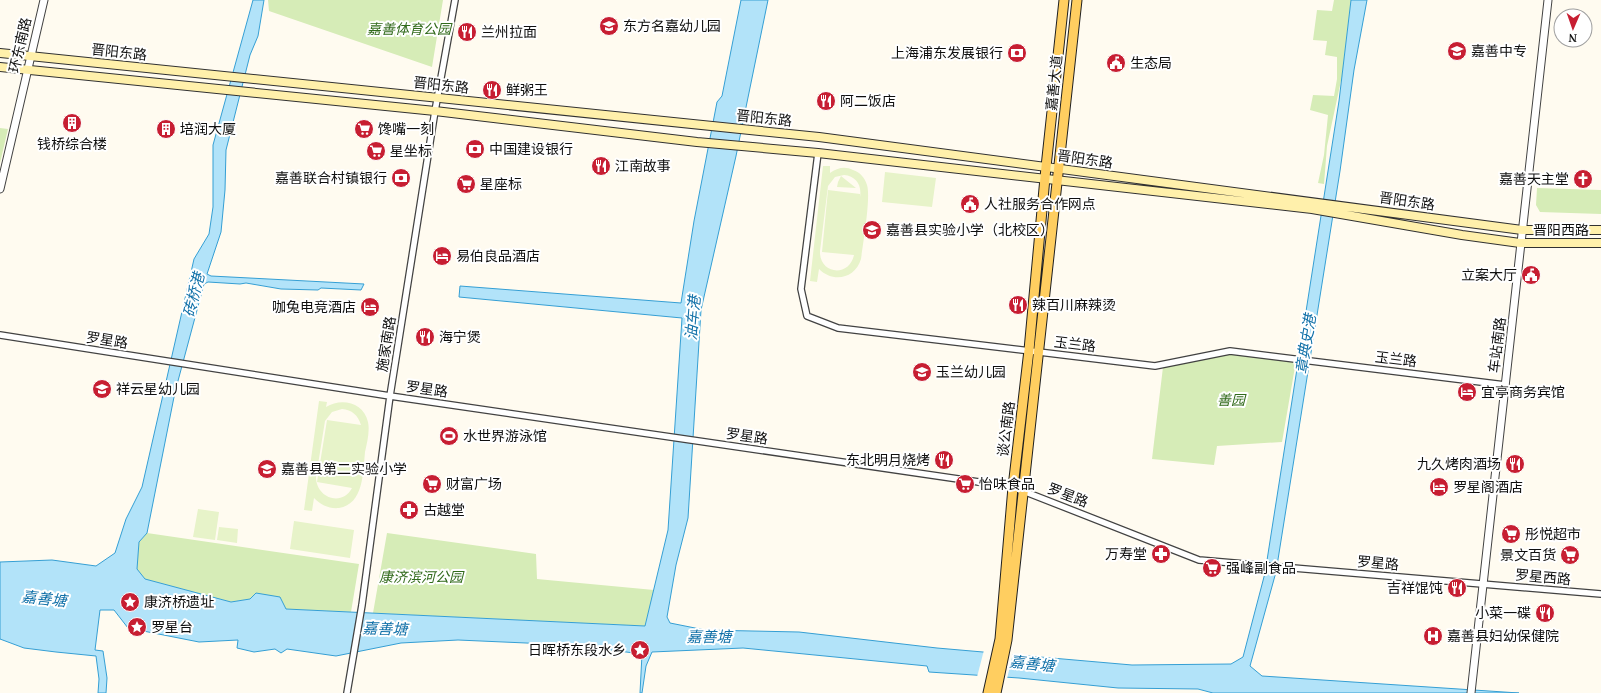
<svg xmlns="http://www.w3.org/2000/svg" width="1601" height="693" font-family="'PT Serif','Noto Sans SC',serif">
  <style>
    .green { fill: #d6ecb7 }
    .pitch { fill: #e7f3c9; fill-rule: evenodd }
    .water { fill: #b2e3f9; stroke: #359fd4 }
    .pier { fill: #fffbf0 }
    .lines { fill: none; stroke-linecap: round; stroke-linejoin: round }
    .minor-casing { stroke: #424242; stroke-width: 8 }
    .tertiary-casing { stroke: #424242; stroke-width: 9 }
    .secondary-casing { stroke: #313131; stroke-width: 10 }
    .primary-casing { stroke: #202020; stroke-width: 11 }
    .minor { stroke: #fff; stroke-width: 5.5 }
    .tertiary { stroke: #fff; stroke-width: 7 }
    .secondary { stroke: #fff0ab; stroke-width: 8 }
    .primary { stroke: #ffce60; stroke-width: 9 }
    .labels { text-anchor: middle; stroke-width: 4; stroke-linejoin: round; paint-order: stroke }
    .poi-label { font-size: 14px; fill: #0f0f0f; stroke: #fff; text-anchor: start }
    .park-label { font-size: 14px; font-style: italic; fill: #316a1b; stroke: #fff }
    .street-label { font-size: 14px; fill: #0f0f0f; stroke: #fff }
    .water-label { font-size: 15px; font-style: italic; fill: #1070a8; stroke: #fff }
  </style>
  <rect width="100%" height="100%" fill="#fffbf0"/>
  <path class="green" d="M 268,0 L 443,0 L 432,67 L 269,11 Z
    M 1334,0 L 1351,0 L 1342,76 L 1327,146 L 1324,184 L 1318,183 L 1324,155 L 1328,115 L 1310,110 L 1313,95 L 1334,96 L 1337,79 L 1337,57 L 1325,55 L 1327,41 L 1313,40 L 1317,10 L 1332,11 Z
    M 0,128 L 8,129 L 0,163 Z
    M 1537,188 L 1601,190 L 1601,214 L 1540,212 L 1536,205 Z
    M 1231,354 L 1296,361 L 1282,442 L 1217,446 L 1214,465 L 1152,459 L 1163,367 Z
    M 147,533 L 359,564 L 351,612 L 286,609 L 250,599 L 231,602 L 145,579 L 137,569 L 139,542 Z
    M 387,533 L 536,554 L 537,579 L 654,590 L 645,626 L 373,613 Z"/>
  <path class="pitch" d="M 823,166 L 830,166 L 830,173 C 837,168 845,166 853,170 C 860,172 865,178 867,185 C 871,197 863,244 861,259 C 855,279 833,283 819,269 L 817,282 L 810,281 ZM 844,175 C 856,176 862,185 860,197 L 860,194 L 828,190 L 822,252 L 854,255 C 849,278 819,274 820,251 L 828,186 L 835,177 Z
    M 885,172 L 936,178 L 932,207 L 882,202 Z
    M 841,176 L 856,188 L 837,187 L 838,182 Z
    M 319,401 L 327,402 L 326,407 C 342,397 364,403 368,422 C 370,431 367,443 365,452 C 363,472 364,504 339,508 C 329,509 321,505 314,498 L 312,511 L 304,510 ZM 342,409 C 352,410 358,415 361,425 L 327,420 L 317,482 L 352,488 C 342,507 316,498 316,477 L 325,421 L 332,412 Z
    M 198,509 L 219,512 L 215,540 L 193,537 Z
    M 294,521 L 354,530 L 350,558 L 290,549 Z
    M 219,527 L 238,529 L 237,543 L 217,540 Z"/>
  <path class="water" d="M 253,0 L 264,0 L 258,36 L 250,55 L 226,150 L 225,190 L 221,232 L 207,274 L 211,276 L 364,284 L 361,290 L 321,288 L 318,290 L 281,289 L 246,283 L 240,284 L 208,282 L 204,284 L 175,392 L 147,533 L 139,542 L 137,569 L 145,579 L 231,602 L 250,599 L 256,593 L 280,597 L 286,609 L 645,626 L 668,530 L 682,318 L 459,297 L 460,286 L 681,303 L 694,221 L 717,102 L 722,96 L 741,0 L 768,0 L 736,156 L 701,310 L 688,518 L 676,565 L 667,617 L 670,623 L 705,630 L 799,632 L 937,648 L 1132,665 L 1231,664 L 1243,657 L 1265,573 L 1339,101 L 1351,0 L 1367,0 L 1354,70 L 1340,171 L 1276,572 L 1250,666 L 1262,676 L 1519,693 L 1213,693 L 1198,689 L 1118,688 L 1019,678 L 929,672 L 927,666 L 743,648 L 652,652 L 646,666 L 642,693 L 640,693 L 642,654 L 571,645 L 458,640 L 401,643 L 336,656 L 287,649 L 281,653 L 275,649 L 254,652 L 237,648 L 238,640 L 199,642 L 128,628 L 114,610 L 100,610 L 95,650 L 103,651 L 107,678 L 106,693 L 98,693 L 99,679 L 96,656 L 56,652 L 24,648 L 0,639 L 0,562 L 52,560 L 96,566 L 115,553 L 126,519 L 142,487 L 194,259 L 209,234 L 213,207 L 213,145 Z"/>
  <path class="pier" d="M 984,650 L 1013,653 L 1007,679 L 977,677 Z"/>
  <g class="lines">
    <g class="minor-casing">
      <path id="minor" d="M 818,153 L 801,289 L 807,316 L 838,328 L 1155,366 L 1230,351 L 1505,385
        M 0,335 L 390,396 L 1013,487 L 1199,560 L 1601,594
        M 347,693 L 362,605 L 390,396 L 435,111 L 455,0"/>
    </g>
    <g class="tertiary-casing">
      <path id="tertiary" d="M 0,189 L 44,0
        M 1471,693 L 1548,0"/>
    </g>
    <g class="secondary-casing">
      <path id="secondary" d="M 0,53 L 819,137 L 1522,230 L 1601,230
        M 0,67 L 435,111 L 697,142 L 818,153 L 1312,209 L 1462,235 L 1520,243 L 1601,243"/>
    </g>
    <g class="primary-casing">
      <path id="primary" d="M 988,693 L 1000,639 L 1013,487 L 1029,350 L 1046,167 L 1064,0
        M 996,693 L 1007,640 L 1077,0"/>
    </g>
    <use href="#minor" class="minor"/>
    <use href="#tertiary" class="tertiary"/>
    <use href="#secondary" class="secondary"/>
    <use href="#primary" class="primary"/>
  </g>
  <defs>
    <g id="school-disc" transform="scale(1)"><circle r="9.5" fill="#c71e32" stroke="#fff"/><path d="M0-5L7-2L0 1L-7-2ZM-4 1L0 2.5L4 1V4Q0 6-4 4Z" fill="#fff"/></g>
    <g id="restaurant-disc" transform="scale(1)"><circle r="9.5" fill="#c71e32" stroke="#fff"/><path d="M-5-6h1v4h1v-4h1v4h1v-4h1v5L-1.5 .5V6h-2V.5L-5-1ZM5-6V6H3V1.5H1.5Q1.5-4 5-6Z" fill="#fff"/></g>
    <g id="bank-disc" transform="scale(1)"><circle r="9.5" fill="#c71e32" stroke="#fff"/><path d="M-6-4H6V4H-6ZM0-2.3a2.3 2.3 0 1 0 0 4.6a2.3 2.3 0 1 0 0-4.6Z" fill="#fff"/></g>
    <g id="civic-disc" transform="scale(1)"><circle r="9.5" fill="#c71e32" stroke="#fff"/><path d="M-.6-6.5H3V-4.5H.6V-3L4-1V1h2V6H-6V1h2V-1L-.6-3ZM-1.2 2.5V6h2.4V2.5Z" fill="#fff"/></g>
    <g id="building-disc" transform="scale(1)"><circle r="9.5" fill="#c71e32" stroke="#fff"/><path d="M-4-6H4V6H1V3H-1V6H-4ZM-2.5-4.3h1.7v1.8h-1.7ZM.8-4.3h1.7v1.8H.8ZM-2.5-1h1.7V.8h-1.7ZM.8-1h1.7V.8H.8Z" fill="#fff"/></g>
    <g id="supermarket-disc" transform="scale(1)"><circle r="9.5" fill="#c71e32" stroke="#fff"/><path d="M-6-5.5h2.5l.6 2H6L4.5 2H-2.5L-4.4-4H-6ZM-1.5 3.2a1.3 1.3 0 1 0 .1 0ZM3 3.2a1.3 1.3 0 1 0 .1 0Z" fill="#fff"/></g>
    <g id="church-disc" transform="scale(1)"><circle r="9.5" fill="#c71e32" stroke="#fff"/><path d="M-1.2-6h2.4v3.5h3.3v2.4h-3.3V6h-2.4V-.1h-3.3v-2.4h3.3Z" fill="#fff"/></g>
    <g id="hotel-disc" transform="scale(1)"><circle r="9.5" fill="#c71e32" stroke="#fff"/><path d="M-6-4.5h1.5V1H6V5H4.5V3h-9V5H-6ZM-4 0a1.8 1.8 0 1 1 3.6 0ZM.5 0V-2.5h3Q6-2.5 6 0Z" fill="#fff"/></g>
    <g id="stadium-disc" transform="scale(1)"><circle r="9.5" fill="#c71e32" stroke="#fff"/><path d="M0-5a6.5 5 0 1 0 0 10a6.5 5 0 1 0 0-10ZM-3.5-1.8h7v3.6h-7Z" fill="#fff"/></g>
    <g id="pharmacy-disc" transform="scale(1)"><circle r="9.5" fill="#c71e32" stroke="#fff"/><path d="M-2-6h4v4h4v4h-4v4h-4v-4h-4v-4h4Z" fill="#fff"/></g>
    <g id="sight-disc" transform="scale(1)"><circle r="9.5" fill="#c71e32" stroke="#fff"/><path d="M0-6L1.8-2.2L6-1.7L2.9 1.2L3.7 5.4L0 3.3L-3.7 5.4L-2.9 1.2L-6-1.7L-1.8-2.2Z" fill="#fff"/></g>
    <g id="hospital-disc" transform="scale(1)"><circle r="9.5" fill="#c71e32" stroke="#fff"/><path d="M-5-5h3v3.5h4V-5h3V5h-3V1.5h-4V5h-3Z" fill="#fff"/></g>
  </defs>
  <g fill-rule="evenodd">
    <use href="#school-disc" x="609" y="26"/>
    <use href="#restaurant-disc" x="467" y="32"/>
    <use href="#school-disc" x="1457" y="51"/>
    <use href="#bank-disc" x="1017" y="53"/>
    <use href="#civic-disc" x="1116" y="63"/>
    <use href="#restaurant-disc" x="492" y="90"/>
    <use href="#restaurant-disc" x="826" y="101"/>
    <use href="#building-disc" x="72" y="123"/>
    <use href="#building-disc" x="166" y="129"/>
    <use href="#supermarket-disc" x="364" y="129"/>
    <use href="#bank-disc" x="475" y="149"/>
    <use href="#supermarket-disc" x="376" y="151"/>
    <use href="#restaurant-disc" x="601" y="166"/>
    <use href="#bank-disc" x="401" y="178"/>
    <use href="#church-disc" x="1583" y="179"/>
    <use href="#supermarket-disc" x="466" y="184"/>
    <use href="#civic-disc" x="970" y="204"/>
    <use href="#school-disc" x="872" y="230"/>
    <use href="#hotel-disc" x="442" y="256"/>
    <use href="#civic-disc" x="1531" y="275"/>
    <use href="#restaurant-disc" x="1018" y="305"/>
    <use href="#hotel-disc" x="370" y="307"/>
    <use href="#restaurant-disc" x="425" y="337"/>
    <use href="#school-disc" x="922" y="372"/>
    <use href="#school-disc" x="102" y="389"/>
    <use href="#hotel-disc" x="1467" y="392"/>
    <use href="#stadium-disc" x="449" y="436"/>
    <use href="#restaurant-disc" x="944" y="460"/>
    <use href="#restaurant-disc" x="1515" y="464"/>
    <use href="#school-disc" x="267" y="469"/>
    <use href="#supermarket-disc" x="432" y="484"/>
    <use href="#supermarket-disc" x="965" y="484"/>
    <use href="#hotel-disc" x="1439" y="487"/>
    <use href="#pharmacy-disc" x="409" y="510"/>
    <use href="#supermarket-disc" x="1511" y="534"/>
    <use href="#pharmacy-disc" x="1161" y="554"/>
    <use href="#supermarket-disc" x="1570" y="555"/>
    <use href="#supermarket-disc" x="1212" y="568"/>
    <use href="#restaurant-disc" x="1457" y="588"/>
    <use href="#sight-disc" x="130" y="602"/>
    <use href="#restaurant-disc" x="1545" y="613"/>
    <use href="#sight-disc" x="137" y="627"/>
    <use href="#hospital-disc" x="1433" y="636"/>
    <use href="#sight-disc" x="640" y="650"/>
  </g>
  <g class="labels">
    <g class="poi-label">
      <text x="623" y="31">东方名嘉幼儿园</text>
      <text x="481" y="37">兰州拉面</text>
      <text x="1471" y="56">嘉善中专</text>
      <text x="1003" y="58" text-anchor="end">上海浦东发展银行</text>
      <text x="1130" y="68">生态局</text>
      <text x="506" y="95">鲜粥王</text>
      <text x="840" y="106">阿二饭店</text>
      <text x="180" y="134">培润大厦</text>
      <text x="378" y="134">馋嘴一刻</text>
      <text x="72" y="149" text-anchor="middle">钱桥综合楼</text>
      <text x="489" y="154">中国建设银行</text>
      <text x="390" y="156">星坐标</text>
      <text x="615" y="171">江南故事</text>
      <text x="387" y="183" text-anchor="end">嘉善联合村镇银行</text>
      <text x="1569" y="184" text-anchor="end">嘉善天主堂</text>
      <text x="480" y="189">星座标</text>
      <text x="984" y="209">人社服务合作网点</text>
      <text x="886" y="235">嘉善县实验小学（北校区）</text>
      <text x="456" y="261">易伯良品酒店</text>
      <text x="1517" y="280" text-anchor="end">立案大厅</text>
      <text x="1032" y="310">辣百川麻辣烫</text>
      <text x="356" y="312" text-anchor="end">咖兔电竞酒店</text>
      <text x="439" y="342">海宁煲</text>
      <text x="936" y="377">玉兰幼儿园</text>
      <text x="116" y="394">祥云星幼儿园</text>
      <text x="1481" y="397">宜亭商务宾馆</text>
      <text x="463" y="441">水世界游泳馆</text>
      <text x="930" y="465" text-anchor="end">东北明月烧烤</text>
      <text x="1501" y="469" text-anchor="end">九久烤肉酒场</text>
      <text x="281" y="474">嘉善县第二实验小学</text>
      <text x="446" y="489">财富广场</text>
      <text x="979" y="489">怡味食品</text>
      <text x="1453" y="492">罗星阁酒店</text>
      <text x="423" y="515">古越堂</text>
      <text x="1525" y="539">彤悦超市</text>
      <text x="1147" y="559" text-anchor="end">万寿堂</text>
      <text x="1556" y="560" text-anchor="end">景文百货</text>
      <text x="1226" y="573">强峰副食品</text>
      <text x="1443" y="593" text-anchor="end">吉祥馄饨</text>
      <text x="144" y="607">康济桥遗址</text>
      <text x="1531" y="618" text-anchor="end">小菜一碟</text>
      <text x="151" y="632">罗星台</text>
      <text x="1447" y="641">嘉善县妇幼保健院</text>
      <text x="626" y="655" text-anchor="end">日晖桥东段水乡</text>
    </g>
    <g class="park-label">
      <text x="409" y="34">嘉善体育公园</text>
      <text x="1231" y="405">善园</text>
      <text x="421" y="582">康济滨河公园</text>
    </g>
    <g class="street-label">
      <text transform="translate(20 45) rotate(-77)" y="5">环东南路</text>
      <text transform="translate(119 52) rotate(6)" y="5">晋阳东路</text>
      <text transform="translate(1054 83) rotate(-84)" y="5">嘉善大道</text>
      <text transform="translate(441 85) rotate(6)" y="5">晋阳东路</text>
      <text transform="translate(764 118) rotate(6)" y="5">晋阳东路</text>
      <text transform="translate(1085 159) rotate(8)" y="5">晋阳东路</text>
      <text transform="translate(1407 201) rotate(8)" y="5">晋阳东路</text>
      <text x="1561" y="235">晋阳西路</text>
      <text transform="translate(107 340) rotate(9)" y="5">罗星路</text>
      <text transform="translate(386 344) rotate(-81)" y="5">施家南路</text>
      <text transform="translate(1075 344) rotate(7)" y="5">玉兰路</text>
      <text transform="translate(1497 345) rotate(-83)" y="5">车站南路</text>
      <text transform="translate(1396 359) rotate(7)" y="5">玉兰路</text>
      <text transform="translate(427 389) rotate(8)" y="5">罗星路</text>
      <text transform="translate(1006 429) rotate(-83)" y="5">谈公南路</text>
      <text transform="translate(747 436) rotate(8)" y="5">罗星路</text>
      <text transform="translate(1068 495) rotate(21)" y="5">罗星路</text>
      <text transform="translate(1378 563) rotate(5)" y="5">罗星路</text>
      <text transform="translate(1543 577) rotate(5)" y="5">罗星西路</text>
    </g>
    <g class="water-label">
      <text transform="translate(194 295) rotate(-76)" y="5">砖桥港</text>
      <text transform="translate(693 318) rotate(-85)" y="5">油车港</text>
      <text transform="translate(1306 344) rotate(-81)" y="5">章典史港</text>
      <text transform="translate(44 599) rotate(6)" y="5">嘉善塘</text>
      <text transform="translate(385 629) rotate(2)" y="5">嘉善塘</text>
      <text x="709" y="642">嘉善塘</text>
      <text transform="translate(1032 664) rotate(6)" y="5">嘉善塘</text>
    </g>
  </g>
  <g transform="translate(1573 28) rotate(182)"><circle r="19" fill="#ffffff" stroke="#9f9f9f"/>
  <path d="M0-3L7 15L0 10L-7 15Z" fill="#c71e32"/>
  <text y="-6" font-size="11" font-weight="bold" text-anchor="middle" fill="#0f0f0f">N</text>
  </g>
</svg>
